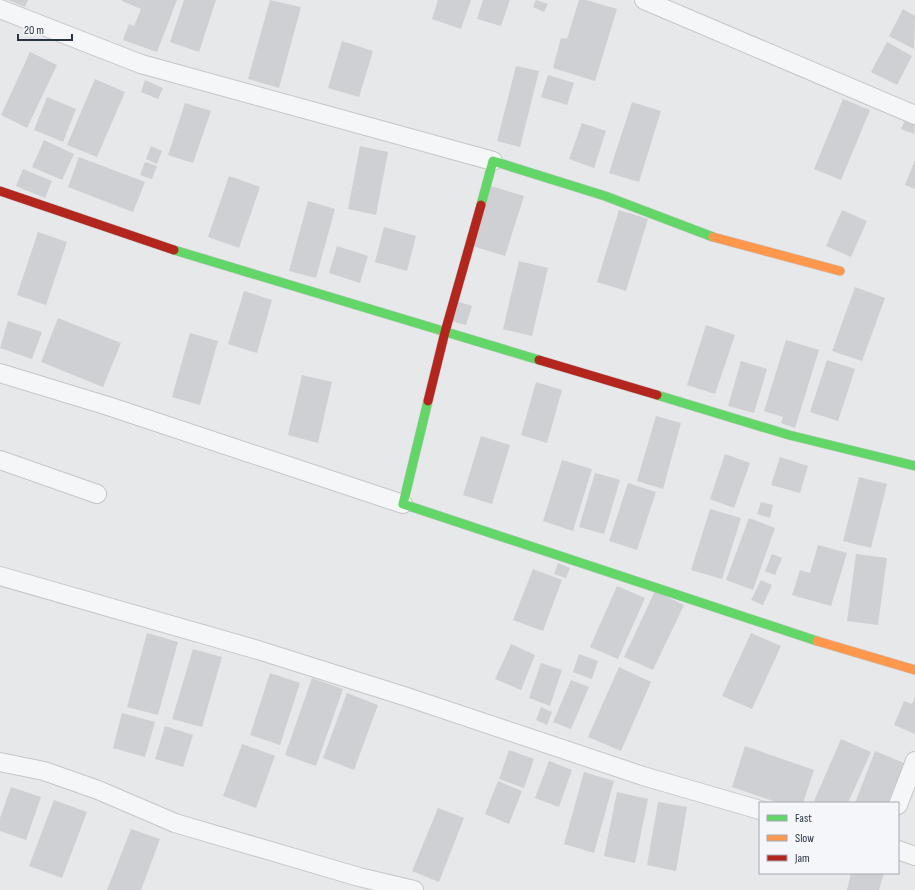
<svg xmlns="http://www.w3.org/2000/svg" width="915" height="890" font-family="'Sofia Sans Condensed',sans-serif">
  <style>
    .building { fill: #ced0d3 }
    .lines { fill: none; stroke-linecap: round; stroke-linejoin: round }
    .street-casing { stroke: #c4c6c8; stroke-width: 20 }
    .fast-casing { stroke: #c4c6c8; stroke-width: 10 }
    .slow-casing { stroke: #c4c6c8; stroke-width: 10 }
    .jam-casing { stroke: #c4c6c8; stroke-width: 10 }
    .street { stroke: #f5f6f7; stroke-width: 18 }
    .fast { stroke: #63d668; stroke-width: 9 }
    .slow { stroke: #ff974d; stroke-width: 9 }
    .jam { stroke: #b3261e; stroke-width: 9 }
  </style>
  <rect width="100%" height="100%" fill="#e6e8ea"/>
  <path class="building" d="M 8,0 L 28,0 L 25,7 Z
    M 122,0 L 177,0 L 157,52 L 123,40 L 129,24 L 134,26 L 141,9 L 122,1 Z
    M 184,0 L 216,0 L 199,52 L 170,42 Z
    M 270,0 L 301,7 L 279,88 L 248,79 Z
    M 438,0 L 471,0 L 461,29 L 432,19 Z
    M 483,0 L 510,0 L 501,26 L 477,19 Z
    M 536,0 L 548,4 L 544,12 L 533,7 Z
    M 579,0 L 586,0 L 617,9 L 595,81 L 553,68 L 561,38 L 567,39 Z
    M 903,9 L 915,16 L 914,49 L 889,36 Z
    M 342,41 L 373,51 L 359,97 L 328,88 Z
    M 887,42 L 912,56 L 897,85 L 871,72 Z
    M 30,52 L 57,65 L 27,128 L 1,115 Z
    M 516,66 L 539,71 L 520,147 L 497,141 Z
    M 548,75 L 574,83 L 567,105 L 541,97 Z
    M 95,79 L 125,92 L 97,157 L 67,145 Z
    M 145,80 L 163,88 L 158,99 L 141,92 Z
    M 47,97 L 76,109 L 63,142 L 34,130 Z
    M 843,99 L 870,110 L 841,180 L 814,169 Z
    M 632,102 L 661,111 L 639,182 L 609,173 Z
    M 185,103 L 211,111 L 193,163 L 168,155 Z
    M 906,118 L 915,122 L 914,134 L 901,129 Z
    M 582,123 L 606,131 L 594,168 L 569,159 Z
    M 44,140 L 74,154 L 62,180 L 32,167 Z
    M 151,146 L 162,151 L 157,164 L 146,159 Z
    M 360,146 L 388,152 L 376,215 L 348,209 Z
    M 79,157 L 145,182 L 133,212 L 68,187 Z
    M 915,160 L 915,189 L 905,185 Z
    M 145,162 L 157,166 L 152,179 L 140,175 Z
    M 23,169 L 52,181 L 45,198 L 16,186 Z
    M 229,176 L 260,187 L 239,248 L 208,237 Z
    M 491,186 L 524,196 L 505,256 L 472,246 Z
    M 308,201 L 335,209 L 316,278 L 289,271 Z
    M 619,210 L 648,219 L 626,291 L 597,282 Z
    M 842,210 L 867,221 L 851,257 L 826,246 Z
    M 384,227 L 416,236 L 407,271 L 375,262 Z
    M 38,232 L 67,242 L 46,305 L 17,295 Z
    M 337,246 L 368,256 L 360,283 L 329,273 Z
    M 519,261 L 548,268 L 532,336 L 503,329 Z
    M 855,287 L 885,298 L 862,361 L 832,351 Z
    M 244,291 L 272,300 L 257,353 L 228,344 Z
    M 456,301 L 472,306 L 466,325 L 451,321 Z
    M 58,318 L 121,343 L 103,387 L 41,362 Z
    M 8,321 L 42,332 L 32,359 L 0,348 Z
    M 706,325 L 735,335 L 715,394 L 687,385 Z
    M 190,333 L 218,341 L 200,405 L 172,397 Z
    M 786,340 L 819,350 L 795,428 L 781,423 L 783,417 L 764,411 Z
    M 827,360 L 855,369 L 838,421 L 810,412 Z
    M 741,361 L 767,369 L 754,413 L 728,406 Z
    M 302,375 L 332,382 L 318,443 L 288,435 Z
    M 536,382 L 562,390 L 547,443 L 521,435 Z
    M 656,416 L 681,423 L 663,489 L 637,481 Z
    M 481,436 L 510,445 L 492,504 L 463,495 Z
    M 725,454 L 750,463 L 734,508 L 710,499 Z
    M 780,457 L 808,466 L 800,493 L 771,485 Z
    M 562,460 L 592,469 L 573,531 L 543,521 Z
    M 595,473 L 620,480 L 604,534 L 579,527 Z
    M 859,477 L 887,484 L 871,548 L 843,541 Z
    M 628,483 L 656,492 L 637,550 L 609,541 Z
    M 761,502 L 773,505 L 770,518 L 757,514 Z
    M 710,509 L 741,518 L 722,579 L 691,570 Z
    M 749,518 L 775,528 L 753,590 L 726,580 Z
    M 818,545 L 847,553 L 831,606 L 792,595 L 800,570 L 810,573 Z
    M 772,554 L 782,558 L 775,575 L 765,571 Z
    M 856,554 L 887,558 L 878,625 L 847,621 Z
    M 558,563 L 570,568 L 566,578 L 554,574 Z
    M 533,569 L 562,580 L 543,631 L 513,620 Z
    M 761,580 L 772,585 L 763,605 L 751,600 Z
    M 617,586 L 645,598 L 618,659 L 590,647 Z
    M 655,591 L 684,605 L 653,670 L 624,657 Z
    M 147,633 L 178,642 L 158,715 L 127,707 Z
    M 751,633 L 781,646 L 752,709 L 722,696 Z
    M 511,644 L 535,655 L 521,690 L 495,679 Z
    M 193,649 L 222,657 L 202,727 L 172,719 Z
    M 579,654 L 598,661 L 592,679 L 573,672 Z
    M 541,663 L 562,670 L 550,706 L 529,698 Z
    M 619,667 L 651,682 L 621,751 L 588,737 Z
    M 270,673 L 300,683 L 280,745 L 250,735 Z
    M 312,678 L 343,689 L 316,766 L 285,755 Z
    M 571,680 L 589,687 L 571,729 L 553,722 Z
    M 347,693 L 378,705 L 354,770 L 323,758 Z
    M 915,697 L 915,734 L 894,725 L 904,701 L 912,704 Z
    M 541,707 L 552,712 L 547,725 L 536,720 Z
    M 122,713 L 155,722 L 145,757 L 113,748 Z
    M 165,726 L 193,735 L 183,767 L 155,759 Z
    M 841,739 L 871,752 L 848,803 L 818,803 L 814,801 Z
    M 242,744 L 275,756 L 256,808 L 223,796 Z
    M 745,746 L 814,770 L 803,803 L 779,803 L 732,787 Z
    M 509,750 L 534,759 L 524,788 L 499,779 Z
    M 875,751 L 904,763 L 888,803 L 855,803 Z
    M 549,761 L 572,770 L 559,807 L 535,798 Z
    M 584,772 L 614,781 L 594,853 L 564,844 Z
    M 498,781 L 522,791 L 509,824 L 485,814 Z
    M 11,787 L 41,797 L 26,840 L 0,831 L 0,818 Z
    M 617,792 L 648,799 L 635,863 L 604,856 Z
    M 54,800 L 87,812 L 62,878 L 29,866 Z
    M 658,802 L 687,807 L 676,871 L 647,865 Z
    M 438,808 L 464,818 L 439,882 L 412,871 Z
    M 131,829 L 160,839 L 141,890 L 107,890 Z
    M 851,873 L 884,873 L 879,890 L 847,890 Z"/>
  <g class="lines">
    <g class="street-casing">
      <path id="street" d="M 644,0 L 915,115
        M 0,9 L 141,64 L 493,161
        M 0,373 L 108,406 L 403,504
        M 0,460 L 97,494
        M 0,576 L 258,650 L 407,697 L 643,776 L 760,810
        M 0,762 L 44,771 L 98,790 L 175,823 L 359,877 L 414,890
        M 898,805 L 915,761
        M 898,850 L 915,856"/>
    </g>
    <g class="fast-casing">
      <path id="fast" d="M 481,205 L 493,161 L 605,196 L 713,237
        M 174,250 L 539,360
        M 657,395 L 789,435 L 915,466
        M 428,401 L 403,504 L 817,641"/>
    </g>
    <g class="slow-casing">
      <path id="slow" d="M 713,237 L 840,271
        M 817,641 L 915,670"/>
    </g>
    <g class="jam-casing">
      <path id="jam" d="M 0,191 L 174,250
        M 539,360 L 657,395
        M 428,401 L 445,332 L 481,205"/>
    </g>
    <use href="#street" class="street"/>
    <use href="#fast" class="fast"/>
    <use href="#slow" class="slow"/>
    <use href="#jam" class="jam"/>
  </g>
  <rect x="759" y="802" width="140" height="72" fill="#f4f6f9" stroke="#a4a8b1"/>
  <rect x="767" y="815" width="20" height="6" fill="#63d668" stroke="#a4a8b1"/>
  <text x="795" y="822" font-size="12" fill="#2b3445">Fast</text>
  <rect x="767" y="835" width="20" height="6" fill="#ff974d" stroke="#a4a8b1"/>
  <text x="795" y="842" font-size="12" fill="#2b3445">Slow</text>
  <rect x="767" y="855" width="20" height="6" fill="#b3261e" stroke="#a4a8b1"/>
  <text x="795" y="862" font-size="12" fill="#2b3445">Jam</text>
  <path d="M18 34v6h54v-6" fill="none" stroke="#2b3445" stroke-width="2"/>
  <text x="24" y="34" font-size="12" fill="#2b3445" stroke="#f4f6f9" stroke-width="3" paint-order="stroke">20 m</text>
</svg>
